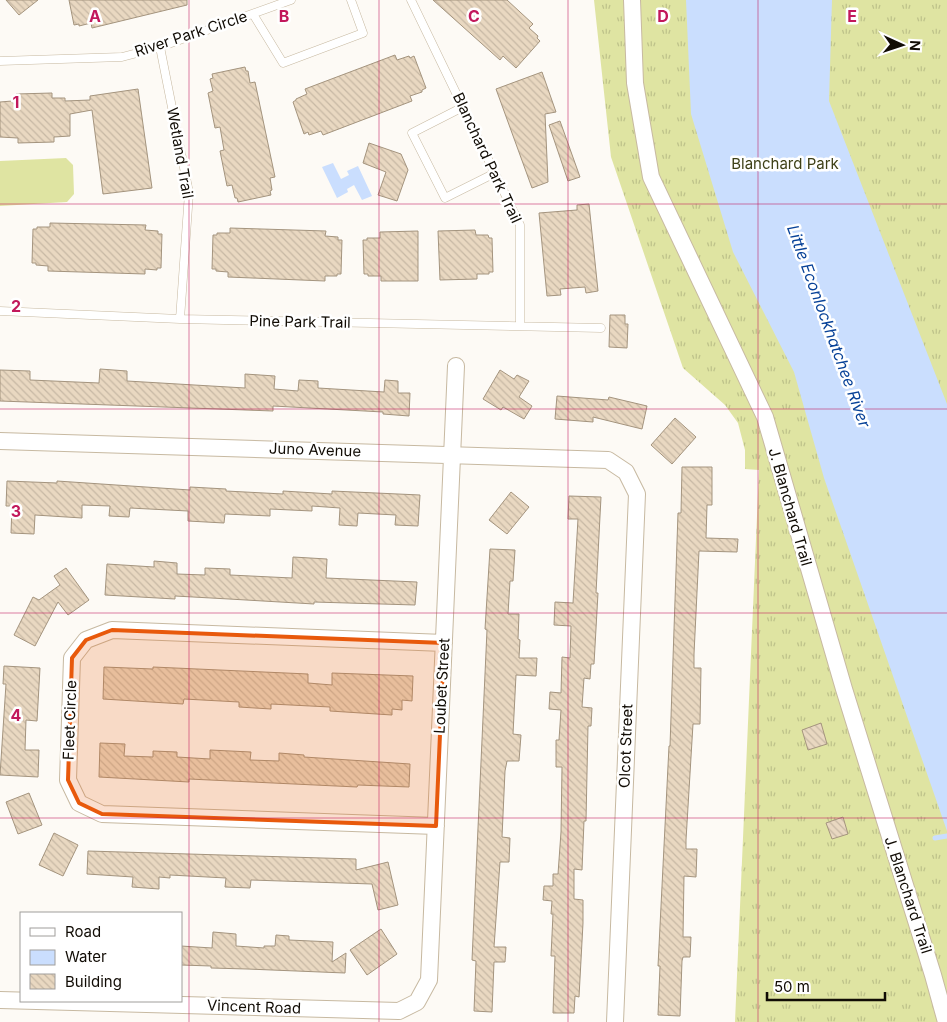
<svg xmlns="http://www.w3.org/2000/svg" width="947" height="1022" font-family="Inter,sans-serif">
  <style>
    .grass { fill: url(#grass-tufts) }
    .pitch { fill: #dfe4a2 }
    .water { fill: #cadefe }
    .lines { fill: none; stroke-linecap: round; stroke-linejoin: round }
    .stream { stroke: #cadefe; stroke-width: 5 }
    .building { fill: url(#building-back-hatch); stroke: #a4947e }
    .lane-casing { stroke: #c7b9a1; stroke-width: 9 }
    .street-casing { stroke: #c7b9a1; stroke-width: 18 }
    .lane { stroke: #fff; stroke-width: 8 }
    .street { stroke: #fff; stroke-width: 16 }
    .marked { fill: #e8590c; fill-opacity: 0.2; stroke: #e8590c; stroke-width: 4; stroke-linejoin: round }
    .grid { fill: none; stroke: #c2185b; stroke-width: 1; stroke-opacity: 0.55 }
    .labels { text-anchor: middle; stroke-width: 5; stroke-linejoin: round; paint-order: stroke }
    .street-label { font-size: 15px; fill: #110c05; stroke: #fff }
    .park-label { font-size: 15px; fill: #3e4017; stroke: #fff }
    .water-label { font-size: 16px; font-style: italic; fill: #084298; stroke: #fff }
    .grid-label { font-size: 16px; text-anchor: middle; font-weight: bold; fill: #c2185b; stroke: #fff; stroke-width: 5; stroke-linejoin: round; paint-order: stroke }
  </style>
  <defs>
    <pattern id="grass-tufts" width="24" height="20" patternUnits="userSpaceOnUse" patternTransform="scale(1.25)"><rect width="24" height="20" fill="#dfe4a2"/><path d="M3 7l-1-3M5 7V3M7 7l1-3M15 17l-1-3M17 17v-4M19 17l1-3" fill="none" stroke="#bec28a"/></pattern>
    <pattern id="building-back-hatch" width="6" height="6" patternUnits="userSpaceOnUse" patternTransform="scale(1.25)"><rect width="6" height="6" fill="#e9d8c1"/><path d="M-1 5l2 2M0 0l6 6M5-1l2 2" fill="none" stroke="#c7b8a4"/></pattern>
  </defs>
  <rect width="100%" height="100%" fill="#fdfaf5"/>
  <path class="grass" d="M 594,0 L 947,0 L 947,1022 L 735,1022 L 759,470 L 745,469 L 745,450 L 738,423 L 725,405 L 683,368 L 611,157 Z"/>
  <path class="pitch" d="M 66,158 L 73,165 L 74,194 L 67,202 L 0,206 L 0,161 Z"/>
  <path class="water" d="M 686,0 L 832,0 L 829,101 L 947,404 L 947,831 L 824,478 L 794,372 L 733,252 L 691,114 Z
    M 333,163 L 341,179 L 349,175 L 347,171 L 358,166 L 372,196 L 362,200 L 354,185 L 347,189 L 348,192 L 337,198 L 322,167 Z"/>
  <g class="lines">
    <path class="stream" d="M 935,838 L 947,836"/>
  </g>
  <path class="building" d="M 6,0 L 38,0 L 19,15 Z
    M 69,0 L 187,0 L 187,5 L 92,28 L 91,23 L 79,26 L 79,24 L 74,25 Z
    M 433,0 L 507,0 L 533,24 L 529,28 L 538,36 L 537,38 L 540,41 L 516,68 L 503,56 L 500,60 Z
    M 395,55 L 397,60 L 409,56 L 410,58 L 414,56 L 426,88 L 422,90 L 422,92 L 410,96 L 412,101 L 323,135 L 321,131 L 309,135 L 308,132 L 304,134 L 293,102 L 296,100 L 296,99 L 307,94 L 305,89 Z
    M 245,67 L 246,71 L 248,71 L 250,83 L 255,82 L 275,177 L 270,178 L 272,190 L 270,191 L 271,195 L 238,202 L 237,198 L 235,198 L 232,185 L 227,186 L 220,151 L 224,150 L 220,127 L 215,128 L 208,93 L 213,91 L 210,79 L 213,78 L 212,74 Z
    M 542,72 L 556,112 L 545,114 L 548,182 L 532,188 L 496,89 Z
    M 138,89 L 152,188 L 103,194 L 92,110 L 70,114 L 70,136 L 54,137 L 54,142 L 18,143 L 18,138 L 0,137 L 0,102 L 12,101 L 12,99 L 16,99 L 16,94 L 52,93 L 52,98 L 65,98 L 65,101 L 90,100 L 90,96 Z
    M 560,121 L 580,177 L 568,181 L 549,125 Z
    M 369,143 L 401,154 L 408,170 L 397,201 L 378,195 L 386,172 L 363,163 Z
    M 589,204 L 598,291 L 586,293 L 585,287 L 560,289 L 561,295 L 547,296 L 539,213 L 577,210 L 577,205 Z
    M 50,223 L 146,225 L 145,230 L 158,231 L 158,234 L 162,234 L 161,268 L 157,268 L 157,270 L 145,269 L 145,274 L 48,271 L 48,266 L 36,265 L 36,263 L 32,263 L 33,229 L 37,229 L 37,227 L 50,227 Z
    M 230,228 L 326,231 L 325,236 L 338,237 L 338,240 L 342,240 L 341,274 L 337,274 L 337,276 L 325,276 L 325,281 L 228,277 L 228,272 L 216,271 L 216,269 L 212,269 L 213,235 L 217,235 L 217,233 L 230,233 Z
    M 475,230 L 476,235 L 488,235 L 489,238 L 492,238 L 493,272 L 489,272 L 489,274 L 477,274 L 477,279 L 440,280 L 438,231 Z
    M 418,231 L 418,281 L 381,281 L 381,276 L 368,276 L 368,274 L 364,274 L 363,240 L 367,240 L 367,238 L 380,238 L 380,232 Z
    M 610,315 L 625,315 L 625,324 L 628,324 L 627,348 L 609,347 Z
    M 100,369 L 127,371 L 127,381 L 245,388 L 245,374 L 275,376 L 274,389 L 298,391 L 299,380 L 318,381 L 318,388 L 384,392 L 385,380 L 398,381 L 398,393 L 410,393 L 409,416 L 383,414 L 383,412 L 273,406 L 273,411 L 0,401 L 0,370 L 30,371 L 30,380 L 99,383 Z
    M 500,370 L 514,379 L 517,375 L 529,381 L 519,397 L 532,406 L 524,419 L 503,407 L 501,410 L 483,399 Z
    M 557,396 L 608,400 L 609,397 L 647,406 L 642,429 L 593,417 L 593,422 L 555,419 Z
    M 675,418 L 696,437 L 672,464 L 651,445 Z
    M 682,467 L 712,467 L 712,505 L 707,505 L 706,538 L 738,539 L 737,552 L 699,551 L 694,654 L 694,668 L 701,668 L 700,724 L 693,724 L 686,840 L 686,849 L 697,849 L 696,877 L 684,876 L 683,937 L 691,937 L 690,957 L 683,957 L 682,961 L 680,1016 L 658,1015 L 660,966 L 658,966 L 669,746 L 670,746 L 678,513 L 681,513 Z
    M 7,481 L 57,483 L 57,481 L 190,490 L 190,487 L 226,489 L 226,491 L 283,494 L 283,491 L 332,494 L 332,491 L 420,495 L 418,526 L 395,525 L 396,515 L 358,513 L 357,526 L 339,525 L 340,508 L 312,506 L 312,511 L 270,509 L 270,516 L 225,514 L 224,523 L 188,521 L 188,511 L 130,508 L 129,517 L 109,516 L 110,506 L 82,505 L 82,518 L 35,515 L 34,534 L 11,533 L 12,506 L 6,506 Z
    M 511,492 L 529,507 L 507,534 L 489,520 Z
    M 569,496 L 601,497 L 596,593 L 598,593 L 594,664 L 591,664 L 590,679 L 584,678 L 582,707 L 592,708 L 591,726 L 588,726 L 586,821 L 584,821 L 582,870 L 574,869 L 574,899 L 583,900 L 583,923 L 579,997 L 575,996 L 574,1013 L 553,1013 L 555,956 L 551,956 L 553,914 L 551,914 L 552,901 L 543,900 L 544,886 L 553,886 L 553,874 L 558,874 L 561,832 L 562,767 L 556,767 L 556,740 L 559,740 L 561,710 L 549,709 L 550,692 L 561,693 L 562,657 L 570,658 L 571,626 L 554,625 L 555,602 L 573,603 L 578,519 L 568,519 Z
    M 490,549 L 515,550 L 513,581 L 510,581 L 508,614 L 519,614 L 518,639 L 520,640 L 519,658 L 537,658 L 536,676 L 516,675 L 513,734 L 521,735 L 519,761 L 507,761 L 505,771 L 502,837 L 510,838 L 509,862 L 500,862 L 494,947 L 506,947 L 505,962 L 494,962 L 492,1012 L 474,1011 L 476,961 L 472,960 L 487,630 L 485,629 Z
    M 293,557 L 327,559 L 326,578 L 417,582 L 415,605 L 314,602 L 314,604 L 229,599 L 175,596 L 175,599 L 105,595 L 107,564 L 154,567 L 154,561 L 177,563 L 177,574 L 205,575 L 205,568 L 230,569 L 230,575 L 292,578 Z
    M 66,568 L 89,600 L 68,615 L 58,602 L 35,646 L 14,635 L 33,597 L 39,600 L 60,585 L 54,576 Z
    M 4,666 L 40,668 L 37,721 L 26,720 L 25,750 L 39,750 L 38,777 L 0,775 L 6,684 L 3,684 Z
    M 104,667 L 153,669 L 153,667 L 308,674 L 308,683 L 332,685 L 332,673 L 413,676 L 412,701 L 402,700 L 402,710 L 392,709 L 392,715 L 330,711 L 330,707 L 271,704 L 271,709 L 239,707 L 239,702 L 184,699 L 183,704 L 103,699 Z
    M 821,723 L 827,744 L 808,750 L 802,730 Z
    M 100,743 L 125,744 L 124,756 L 153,757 L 153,751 L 177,752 L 177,757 L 210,759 L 210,750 L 251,752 L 250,760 L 279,761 L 279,753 L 304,755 L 304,757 L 410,764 L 409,787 L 358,785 L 357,787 L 189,779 L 189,782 L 99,777 Z
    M 29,793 L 42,825 L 18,834 L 6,802 Z
    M 843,817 L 848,834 L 832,839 L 826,823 Z
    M 54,833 L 78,845 L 63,876 L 39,865 Z
    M 88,851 L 356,859 L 356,870 L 388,862 L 398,905 L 378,910 L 372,884 L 251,880 L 250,888 L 225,887 L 226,878 L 170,875 L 170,878 L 159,877 L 159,889 L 132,887 L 133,877 L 87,874 Z
    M 381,929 L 397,954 L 367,975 L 350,950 Z
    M 213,932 L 236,934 L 236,946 L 264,948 L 264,946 L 275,946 L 276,935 L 289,936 L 289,940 L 333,942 L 332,962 L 346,953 L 345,973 L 247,969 L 211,968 L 211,966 L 181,965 L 181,946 L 212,948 Z"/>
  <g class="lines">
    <g class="lane-casing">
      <path id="lane" d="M 411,0 L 520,225 L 520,326
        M 253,14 L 283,63 L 363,33 L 351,0
        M 160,47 L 189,193 L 180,319
        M 0,61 L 122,57 L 160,47 L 291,0
        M 463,107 L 412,133 L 445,198 L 495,173
        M 0,311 L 180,319 L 601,328"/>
    </g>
    <g class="street-casing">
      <path id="street" d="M 632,0 L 635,83 L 651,177 L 765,417 L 844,689 L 933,975 L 946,1022
        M 0,441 L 608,460 L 626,472 L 637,494 L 615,1022
        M 436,826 L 102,814 L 79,803 L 68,780 L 72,658 L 86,640 L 112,630 L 444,643
        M 0,1000 L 399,1011 L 417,1002 L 429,980 L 456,366"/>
    </g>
    <use href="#lane" class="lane"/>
    <use href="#street" class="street"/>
  </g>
  <path class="marked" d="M 112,630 L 444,643 L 436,826 L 102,814 L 79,803 L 68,780 L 72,658 L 86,640 Z"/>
  <path class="grid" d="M 189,0 L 189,1022M 379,0 L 379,1022M 568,0 L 568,1022M 758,0 L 758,1022M 0,204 L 947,204M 0,409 L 947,409M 0,613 L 947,613M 0,818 L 947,818"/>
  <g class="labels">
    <g class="street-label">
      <text transform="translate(191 34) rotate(-18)" y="5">River Park Circle</text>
      <text transform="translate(180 153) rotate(80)" y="5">Wetland Trail</text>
      <text transform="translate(487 158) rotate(65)" y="5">Blanchard Park Trail</text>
      <text transform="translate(300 322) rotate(1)" y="5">Pine Park Trail</text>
      <text transform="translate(315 450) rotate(2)" y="5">Juno Avenue</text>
      <text transform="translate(790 507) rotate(74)" y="5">J. Blanchard Trail</text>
      <text transform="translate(442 686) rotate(-87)" y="5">Loubet Street</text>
      <text transform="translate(70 720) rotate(-88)" y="5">Fleet Circle</text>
      <text transform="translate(626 746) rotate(-88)" y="5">Olcot Street</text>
      <text transform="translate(908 895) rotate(72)" y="5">J. Blanchard Trail</text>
      <text transform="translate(254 1007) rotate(2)" y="5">Vincent Road</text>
    </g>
    <g class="park-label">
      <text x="785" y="169">Blanchard Park</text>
    </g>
    <g class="water-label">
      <text transform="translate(829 326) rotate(70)" y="6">Little Econlockhatchee River</text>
    </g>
  </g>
  <g class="grid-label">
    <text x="95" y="22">A</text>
    <text x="284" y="22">B</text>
    <text x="474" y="22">C</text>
    <text x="663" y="22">D</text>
    <text x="852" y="22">E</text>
    <text x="16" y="108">1</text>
    <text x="16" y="312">2</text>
    <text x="16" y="517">3</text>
    <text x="16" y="721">4</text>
  </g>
  <rect x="20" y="912" width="162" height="90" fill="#ffffff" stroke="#a09e9b"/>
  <rect x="30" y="928" width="25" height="8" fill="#ffffff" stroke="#a09e9b"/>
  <text x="65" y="937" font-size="15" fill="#110c05">Road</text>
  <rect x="30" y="950" width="25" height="15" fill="#cadefe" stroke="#a09e9b"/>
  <text x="65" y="962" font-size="15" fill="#110c05">Water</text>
  <rect x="30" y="974" width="25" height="15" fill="url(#building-back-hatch)" stroke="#a09e9b"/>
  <text x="65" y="987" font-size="15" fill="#110c05">Building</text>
  <g transform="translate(902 45) rotate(93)" stroke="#ffffff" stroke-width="4" paint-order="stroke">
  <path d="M0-4L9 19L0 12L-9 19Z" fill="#110c05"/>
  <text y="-8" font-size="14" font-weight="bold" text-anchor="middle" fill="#110c05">N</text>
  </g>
  <path d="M767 992v8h118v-8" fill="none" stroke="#110c05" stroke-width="2.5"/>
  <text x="774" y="992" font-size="15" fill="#110c05" stroke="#ffffff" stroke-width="4" paint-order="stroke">50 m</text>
</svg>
